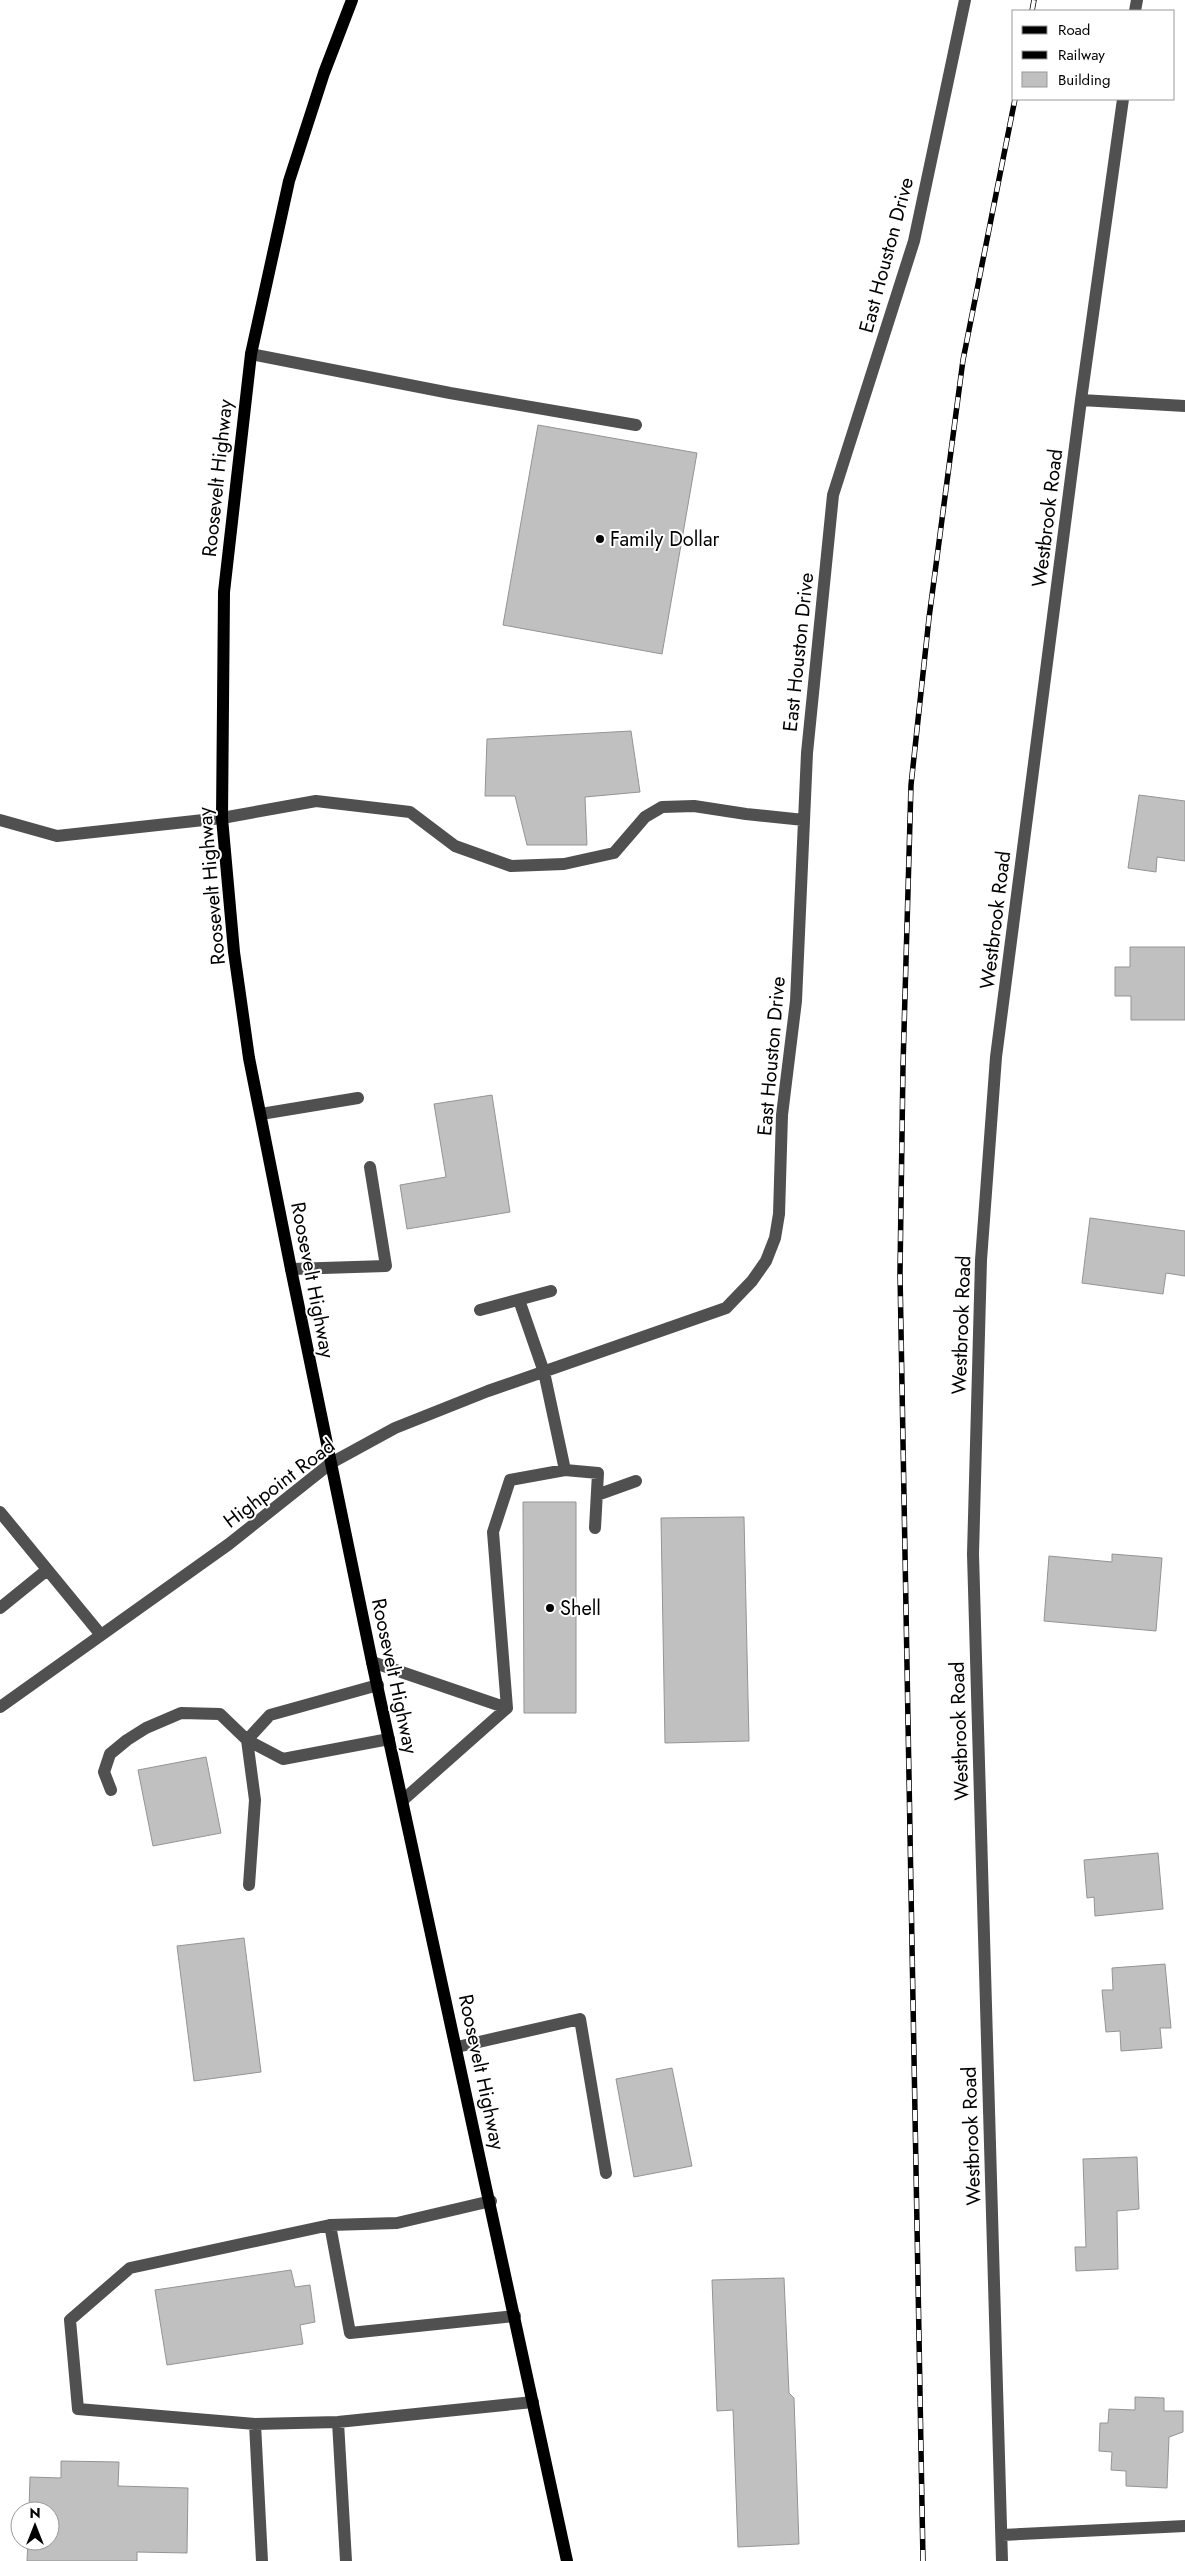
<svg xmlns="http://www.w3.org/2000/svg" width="1185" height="2561" font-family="Jost,sans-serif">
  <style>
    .building { fill: #c0c0c0; stroke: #949494 }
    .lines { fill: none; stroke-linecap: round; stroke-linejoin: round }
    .minor { stroke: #505050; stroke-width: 12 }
    .major { stroke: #000; stroke-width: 12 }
    .rail-casing { stroke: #000; stroke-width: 5.5 }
    .rail { stroke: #fff; stroke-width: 4; stroke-dasharray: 11; stroke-linecap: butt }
    .poi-dot { fill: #000; stroke: #fff; stroke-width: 2 }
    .labels { text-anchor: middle; stroke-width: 4; stroke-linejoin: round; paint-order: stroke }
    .street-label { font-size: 20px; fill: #000; stroke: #fff }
    .poi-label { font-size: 20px; fill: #000; stroke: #fff; text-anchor: start }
  </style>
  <rect width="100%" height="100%" fill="#fff"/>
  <path class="building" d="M 538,425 L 697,453 L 662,654 L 503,625 Z
    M 631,731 L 640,792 L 585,797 L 587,845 L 527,845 L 515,796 L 485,796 L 487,739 Z
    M 1139,795 L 1185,801 L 1185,861 L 1157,857 L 1156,872 L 1128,868 Z
    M 1130,947 L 1185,947 L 1185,1020 L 1131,1020 L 1131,996 L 1115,996 L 1115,967 L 1130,967 Z
    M 492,1095 L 510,1212 L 407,1229 L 400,1185 L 446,1177 L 434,1104 Z
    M 1090,1218 L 1185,1231 L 1185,1276 L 1166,1273 L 1163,1294 L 1082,1283 Z
    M 523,1502 L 576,1502 L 576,1713 L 524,1713 Z
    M 744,1517 L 749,1741 L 665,1743 L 661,1518 Z
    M 1112,1554 L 1162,1558 L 1156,1631 L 1044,1621 L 1049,1556 L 1112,1562 Z
    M 206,1757 L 221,1833 L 153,1846 L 138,1770 Z
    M 1158,1853 L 1163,1909 L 1095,1916 L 1094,1897 L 1087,1898 L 1084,1860 Z
    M 244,1938 L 261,2072 L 194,2081 L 177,1946 Z
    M 1165,1964 L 1171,2028 L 1160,2028 L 1162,2048 L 1121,2051 L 1120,2031 L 1106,2032 L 1102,1990 L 1113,1990 L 1112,1968 Z
    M 672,2068 L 692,2166 L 634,2177 L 616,2079 Z
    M 1137,2157 L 1139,2209 L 1117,2211 L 1118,2269 L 1076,2271 L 1075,2247 L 1086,2247 L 1083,2159 Z
    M 291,2270 L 295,2287 L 310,2285 L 315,2322 L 300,2325 L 303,2344 L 167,2365 L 155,2290 Z
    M 784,2278 L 789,2393 L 794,2398 L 799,2544 L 738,2547 L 733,2410 L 717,2411 L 712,2280 Z
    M 1135,2397 L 1164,2398 L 1164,2411 L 1183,2411 L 1183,2432 L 1169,2437 L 1167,2488 L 1126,2486 L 1126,2471 L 1111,2470 L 1112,2452 L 1099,2451 L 1100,2423 L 1108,2423 L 1109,2409 L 1135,2410 Z
    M 61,2461 L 119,2462 L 118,2486 L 188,2488 L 187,2553 L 137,2552 L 137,2561 L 27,2561 L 28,2541 L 50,2541 L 50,2511 L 29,2511 L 30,2477 L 61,2478 Z"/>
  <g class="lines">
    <path class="minor" d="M 1135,11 L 1137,0
      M 251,354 L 450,393 L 636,425
      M 1081,400 L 1185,406
      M 0,820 L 57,836 L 222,818 L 316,801 L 410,812 L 455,846 L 511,866 L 564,864 L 614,853 L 645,817 L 662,807 L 694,806 L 746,814 L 804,820
      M 261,1114 L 358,1098
      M 291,1269 L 386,1266 L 370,1167
      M 519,1300 L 544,1372 L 565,1470
      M 480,1310 L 551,1291
      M 597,1495 L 636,1481
      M 0,1512 L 101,1635
      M 0,1608 L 47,1570
      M 372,1662 L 507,1708
      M 0,1707 L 229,1544 L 331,1463 L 395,1428 L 488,1391 L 726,1308 L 752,1281 L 766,1261 L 775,1238 L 779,1214 L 782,1115 L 796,1001 L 807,753 L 833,495 L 914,241 L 965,0
      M 507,1708 L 493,1532 L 510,1480 L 565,1470 L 598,1473 L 595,1528
      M 247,1740 L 255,1800 L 249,1885
      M 247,1740 L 270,1715 L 378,1685
      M 111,1790 L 104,1772 L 110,1754 L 127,1740 L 146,1728 L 181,1713 L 220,1714 L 247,1740 L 283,1759 L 389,1739
      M 403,1800 L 507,1708
      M 457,2047 L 580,2019 L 606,2173
      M 491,2201 L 397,2223 L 330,2225 L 130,2268 L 70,2320 L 78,2409 L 255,2424 L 338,2422 L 533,2402
      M 330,2225 L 350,2333 L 515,2316
      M 338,2422 L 346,2561
      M 255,2424 L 262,2561
      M 1002,2535 L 1185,2526
      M 1002,2561 L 973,1554 L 981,1260 L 996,1057 L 1081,400 L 1123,99"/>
    <path class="major" d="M 352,0 L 324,73 L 289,181 L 251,354 L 224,592 L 222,818 L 234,952 L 249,1058 L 291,1269 L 372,1662 L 567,2561"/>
    <g class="rail-casing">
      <path id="rail" d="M 1032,11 L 1034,0
        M 923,2561 L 900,1273 L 903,1066 L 911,785 L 929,618 L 963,360 L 1015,99"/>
    </g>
    <use href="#rail" class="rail"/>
  </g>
  <g class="poi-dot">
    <circle cx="600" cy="539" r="5"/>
    <circle cx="550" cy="1608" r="5"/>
  </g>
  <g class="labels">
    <g class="street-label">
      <text transform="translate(886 255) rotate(-75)" y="7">East Houston Drive</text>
      <text transform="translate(217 478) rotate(-84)" y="7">Roosevelt Highway</text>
      <text transform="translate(1047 518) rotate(-83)" y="7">Westbrook Road</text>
      <text transform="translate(798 652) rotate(-84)" y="7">East Houston Drive</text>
      <text transform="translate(211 886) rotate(-95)" y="7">Roosevelt Highway</text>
      <text transform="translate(995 920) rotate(-83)" y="7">Westbrook Road</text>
      <text transform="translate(771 1056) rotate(-85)" y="7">East Houston Drive</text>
      <text transform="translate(313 1280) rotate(79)" y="7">Roosevelt Highway</text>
      <text transform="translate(961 1325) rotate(-88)" y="7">Westbrook Road</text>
      <text transform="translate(279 1483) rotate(-37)" y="7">Highpoint Road</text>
      <text transform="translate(395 1676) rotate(78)" y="7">Roosevelt Highway</text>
      <text transform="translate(959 1731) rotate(-92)" y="7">Westbrook Road</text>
      <text transform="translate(482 2072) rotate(78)" y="7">Roosevelt Highway</text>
      <text transform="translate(971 2136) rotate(-92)" y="7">Westbrook Road</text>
    </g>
    <g class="poi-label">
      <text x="610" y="546">Family Dollar</text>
      <text x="560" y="1615">Shell</text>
    </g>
  </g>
  <rect x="1012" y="10" width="162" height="90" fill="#ffffff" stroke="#999999"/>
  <rect x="1022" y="26" width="25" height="8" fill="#000000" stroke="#999999"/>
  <text x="1058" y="35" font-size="15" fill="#000000">Road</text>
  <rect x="1022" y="51" width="25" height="8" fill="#000000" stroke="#999999"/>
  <text x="1058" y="60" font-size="15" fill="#000000">Railway</text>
  <rect x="1022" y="72" width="25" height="15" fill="#c0c0c0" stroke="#999999"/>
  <text x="1058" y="85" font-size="15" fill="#000000">Building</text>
  <g transform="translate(35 2526)"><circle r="24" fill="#ffffff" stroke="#999999"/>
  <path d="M0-4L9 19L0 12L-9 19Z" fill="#000000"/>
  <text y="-8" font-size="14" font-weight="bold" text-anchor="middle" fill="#000000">N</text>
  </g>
</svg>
